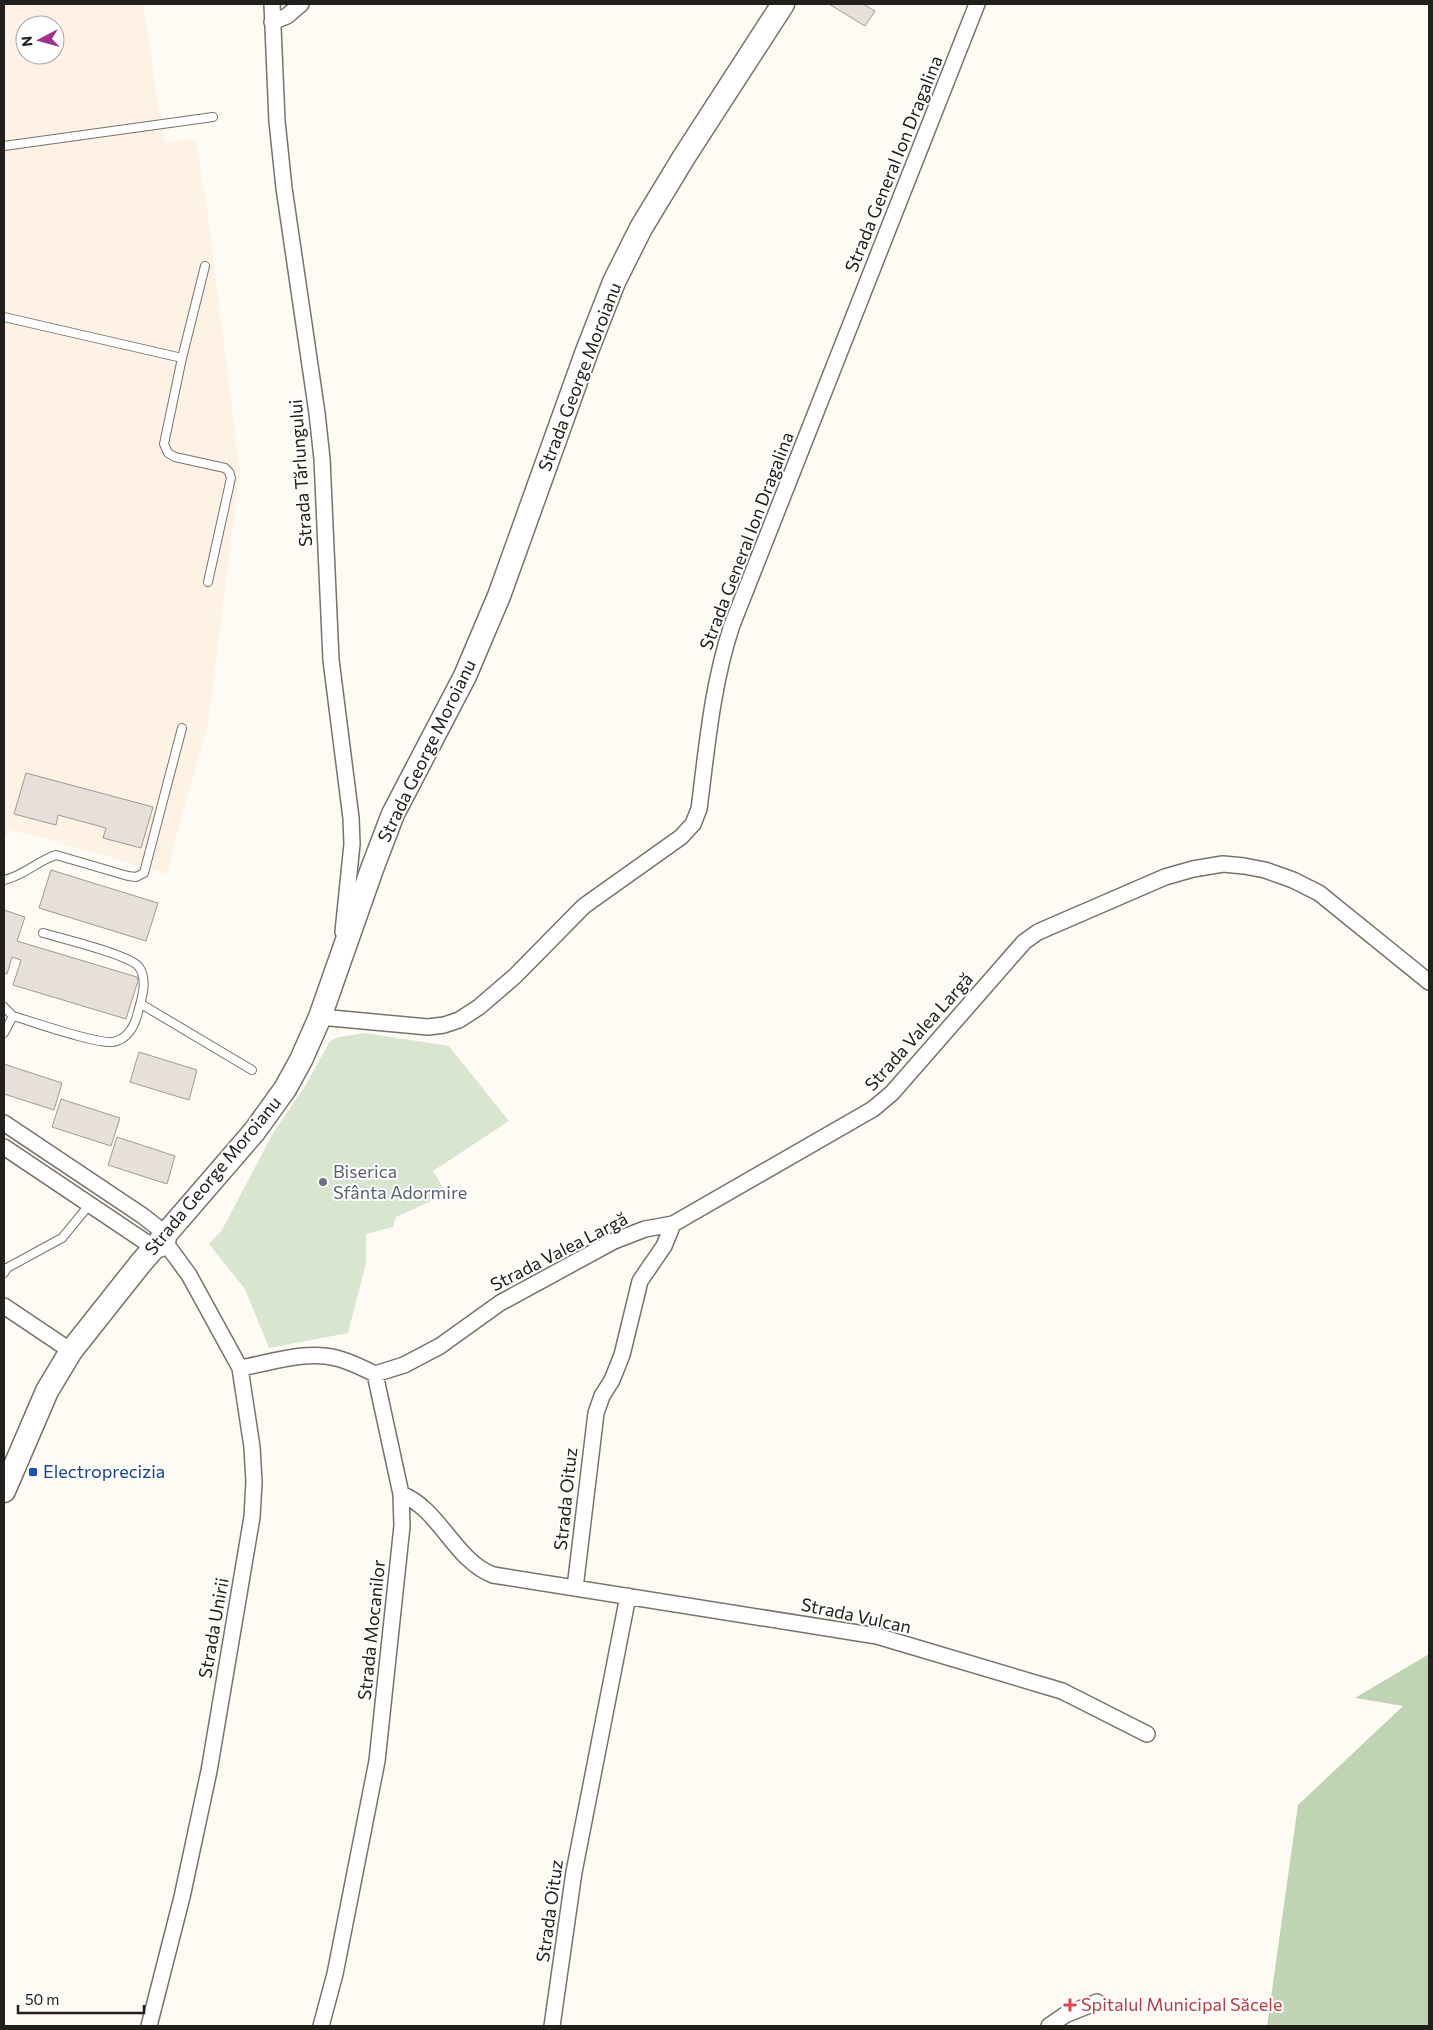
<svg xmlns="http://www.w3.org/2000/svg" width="1433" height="2030" font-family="Commissioner,sans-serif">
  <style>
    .built { fill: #fdf2e3; fill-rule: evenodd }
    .green { fill: #d8e6d0 }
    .forest { fill: #bfd4b2 }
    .building { fill: #e6e0d8; stroke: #a09a92 }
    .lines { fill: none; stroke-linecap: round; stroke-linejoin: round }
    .service-casing { stroke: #78726b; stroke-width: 10 }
    .minor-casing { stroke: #78726b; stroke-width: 18 }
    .secondary-casing { stroke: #78726b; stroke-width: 25 }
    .service { stroke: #fff; stroke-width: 8 }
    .minor { stroke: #fff; stroke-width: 15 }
    .secondary { stroke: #fff; stroke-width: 22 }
    .worship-dot { fill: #6b7280; stroke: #fff; stroke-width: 2 }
    .transit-dot { fill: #1a4fb4; stroke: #fff; stroke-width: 2 }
    .health-dot { fill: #e0444e; stroke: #fff; stroke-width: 2 }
    .labels { text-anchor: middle; stroke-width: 4; stroke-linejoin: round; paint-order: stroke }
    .street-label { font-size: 18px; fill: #22201d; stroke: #fff }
    .worship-label { font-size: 18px; fill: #5b616d; stroke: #fff; text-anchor: start }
    .transit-label { font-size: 18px; fill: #164399; stroke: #fff; text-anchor: start }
    .health-label { font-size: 18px; fill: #be3a42; stroke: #fff; text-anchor: start }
  </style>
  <rect width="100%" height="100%" fill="#fefbf5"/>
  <path class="built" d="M 4,4 L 143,4 L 164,143 L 195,138 L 208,216 L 240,471 L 208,724 L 172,851 L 168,874 L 12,829 L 4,839 ZM 25,25 L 55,25 L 55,55 L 25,55 Z"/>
  <path class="green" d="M 365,1033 L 449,1046 L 509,1121 L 433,1171 L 447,1194 L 396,1217 L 393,1227 L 366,1234 L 366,1263 L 348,1333 L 269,1348 L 245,1289 L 209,1244 L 222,1230 L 273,1133 L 305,1086 L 330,1041 L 339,1037 Z"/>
  <path class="forest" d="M 1429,1654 L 1429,2026 L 1267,2026 L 1298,1805 L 1403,1706 L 1355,1698 Z"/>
  <path class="building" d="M 829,4 L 863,4 L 875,11 L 865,26 Z
    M 26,773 L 153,807 L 141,848 L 103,838 L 106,828 L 58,815 L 56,825 L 14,814 Z
    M 51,870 L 158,903 L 146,941 L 39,908 Z
    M 4,910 L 25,917 L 17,941 L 137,977 L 138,981 L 126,1019 L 13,985 L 21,960 L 12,957 L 7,974 L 4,973 Z
    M 139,1052 L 197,1070 L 189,1100 L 130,1082 Z
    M 4,1064 L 62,1083 L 54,1110 L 4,1094 Z
    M 61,1099 L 120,1118 L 111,1146 L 52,1127 Z
    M 117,1137 L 175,1156 L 167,1184 L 108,1165 Z"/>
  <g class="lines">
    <g class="service-casing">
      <path id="service" d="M 4,146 L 213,117
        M 205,266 L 182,358 L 164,444 L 168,453 L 175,457 L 225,468 L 229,472 L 231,478 L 208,582
        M 4,317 L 182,358
        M 4,880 C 24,876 37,861 56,855 L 128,876 L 136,877 L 144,873 L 182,728
        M 141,1004 L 252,1070
        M 4,1007 L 13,1016 C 34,1022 95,1044 113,1042 C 128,1039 135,1025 138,1012 C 142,998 148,980 139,967 C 131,955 60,938 43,933
        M 4,1033 L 13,1016
        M 4,1273 L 7,1268 L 62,1238 L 90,1204"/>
    </g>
    <g class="minor-casing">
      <path id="minor" d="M 272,4 L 277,121 L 284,188 L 317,413 L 322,459 L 331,660 L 351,818 L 352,844 L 343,932
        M 272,22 L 287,16 L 301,4
        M 320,1017 L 428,1027 L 444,1025 L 459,1020 L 479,1007 L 515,976 L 584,906 L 681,837 L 693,824 L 699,809 C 707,747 712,685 732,625 L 977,4
        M 4,1123 L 143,1216 L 167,1235 L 168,1241
        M 4,1147 L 156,1249 L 161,1249
        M 4,1306 L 71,1351
        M 240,1368 C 270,1363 306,1350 336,1358 C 349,1361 363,1368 375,1374
        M 375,1374 L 404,1365 L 440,1346 L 500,1303 L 614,1241 L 645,1229 L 673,1224 L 873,1109 L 892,1093 L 1024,942 L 1038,932 L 1165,877 L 1193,869 L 1223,864 L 1244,866 L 1265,870 L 1293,880 L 1319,893 L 1429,982
        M 401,1494 C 440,1509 454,1560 493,1575 L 877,1636 L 1062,1691 L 1147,1734
        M 575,1588 L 596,1413 L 602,1396 L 612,1380 L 622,1355 L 640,1281 L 664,1246 L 673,1224
        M 149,2026 L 182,1897 L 209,1771 L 252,1517 L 254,1482 L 252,1447 L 240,1368 L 189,1275 L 170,1249
        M 321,2026 L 335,1974 L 377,1761 L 402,1526 L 401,1494 L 375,1374
        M 552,2026 L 574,1872 L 628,1596
        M 1049,2026 L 1065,2015 L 1097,2002"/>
    </g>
    <g class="secondary-casing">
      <path id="secondary" d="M 4,1491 L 47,1391 L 71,1351 L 140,1264 L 254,1132 L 285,1089 L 301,1060 L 320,1017 L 372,869 L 393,814 L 465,676 L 499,596 L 587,351 L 614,282 L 641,228 L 684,157 L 783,4"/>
    </g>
    <use href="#service" class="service"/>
    <use href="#minor" class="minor"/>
    <use href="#secondary" class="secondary"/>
  </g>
  <circle class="worship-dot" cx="323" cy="1182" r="5"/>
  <rect class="transit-dot" x="28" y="1467" width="10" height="10" rx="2.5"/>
  <path class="health-dot" d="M1067.5 1997.5h5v5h5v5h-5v5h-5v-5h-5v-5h5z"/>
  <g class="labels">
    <g class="street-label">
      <text transform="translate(894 164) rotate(-68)" y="6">Strada General Ion Dragalina</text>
      <text transform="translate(580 377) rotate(-69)" y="6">Strada George Moroianu</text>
      <text transform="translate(301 473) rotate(-94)" y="6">Strada Tărlungului</text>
      <text transform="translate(747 541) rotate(-69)" y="6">Strada General Ion Dragalina</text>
      <text transform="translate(427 751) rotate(-64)" y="6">Strada George Moroianu</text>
      <text transform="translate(919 1032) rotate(-48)" y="6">Strada Valea Largă</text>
      <text transform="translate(213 1176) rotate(-50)" y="6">Strada George Moroianu</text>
      <text transform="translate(559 1252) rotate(-27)" y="6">Strada Valea Largă</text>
      <text transform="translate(566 1499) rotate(-84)" y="6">Strada Oituz</text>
      <text transform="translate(856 1616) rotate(12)" y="6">Strada Vulcan</text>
      <text transform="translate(214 1628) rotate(-80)" y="6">Strada Unirii</text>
      <text transform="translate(372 1630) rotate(-84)" y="6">Strada Mocanilor</text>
      <text transform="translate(550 1911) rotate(-82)" y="6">Strada Oituz</text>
    </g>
    <g class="worship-label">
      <text x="333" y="1178">Biserica<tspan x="333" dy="21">Sfânta Adormire</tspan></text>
    </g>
    <g class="transit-label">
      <text x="43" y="1478">Electroprecizia</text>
    </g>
    <g class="health-label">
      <text x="1081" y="2011">Spitalul Municipal Săcele</text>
    </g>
  </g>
  <rect width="1433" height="2030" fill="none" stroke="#22201d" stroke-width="10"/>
  <g transform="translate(40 40) rotate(264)"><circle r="24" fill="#ffffff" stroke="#a7a6a5"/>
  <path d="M0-4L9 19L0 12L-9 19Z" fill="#9f3190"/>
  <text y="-8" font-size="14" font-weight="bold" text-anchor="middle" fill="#22201d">N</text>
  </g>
  <path d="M18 2005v8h126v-8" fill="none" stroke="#22201d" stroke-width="2.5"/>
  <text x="25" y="2005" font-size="15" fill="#22201d" stroke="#ffffff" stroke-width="4" paint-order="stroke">50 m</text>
</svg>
